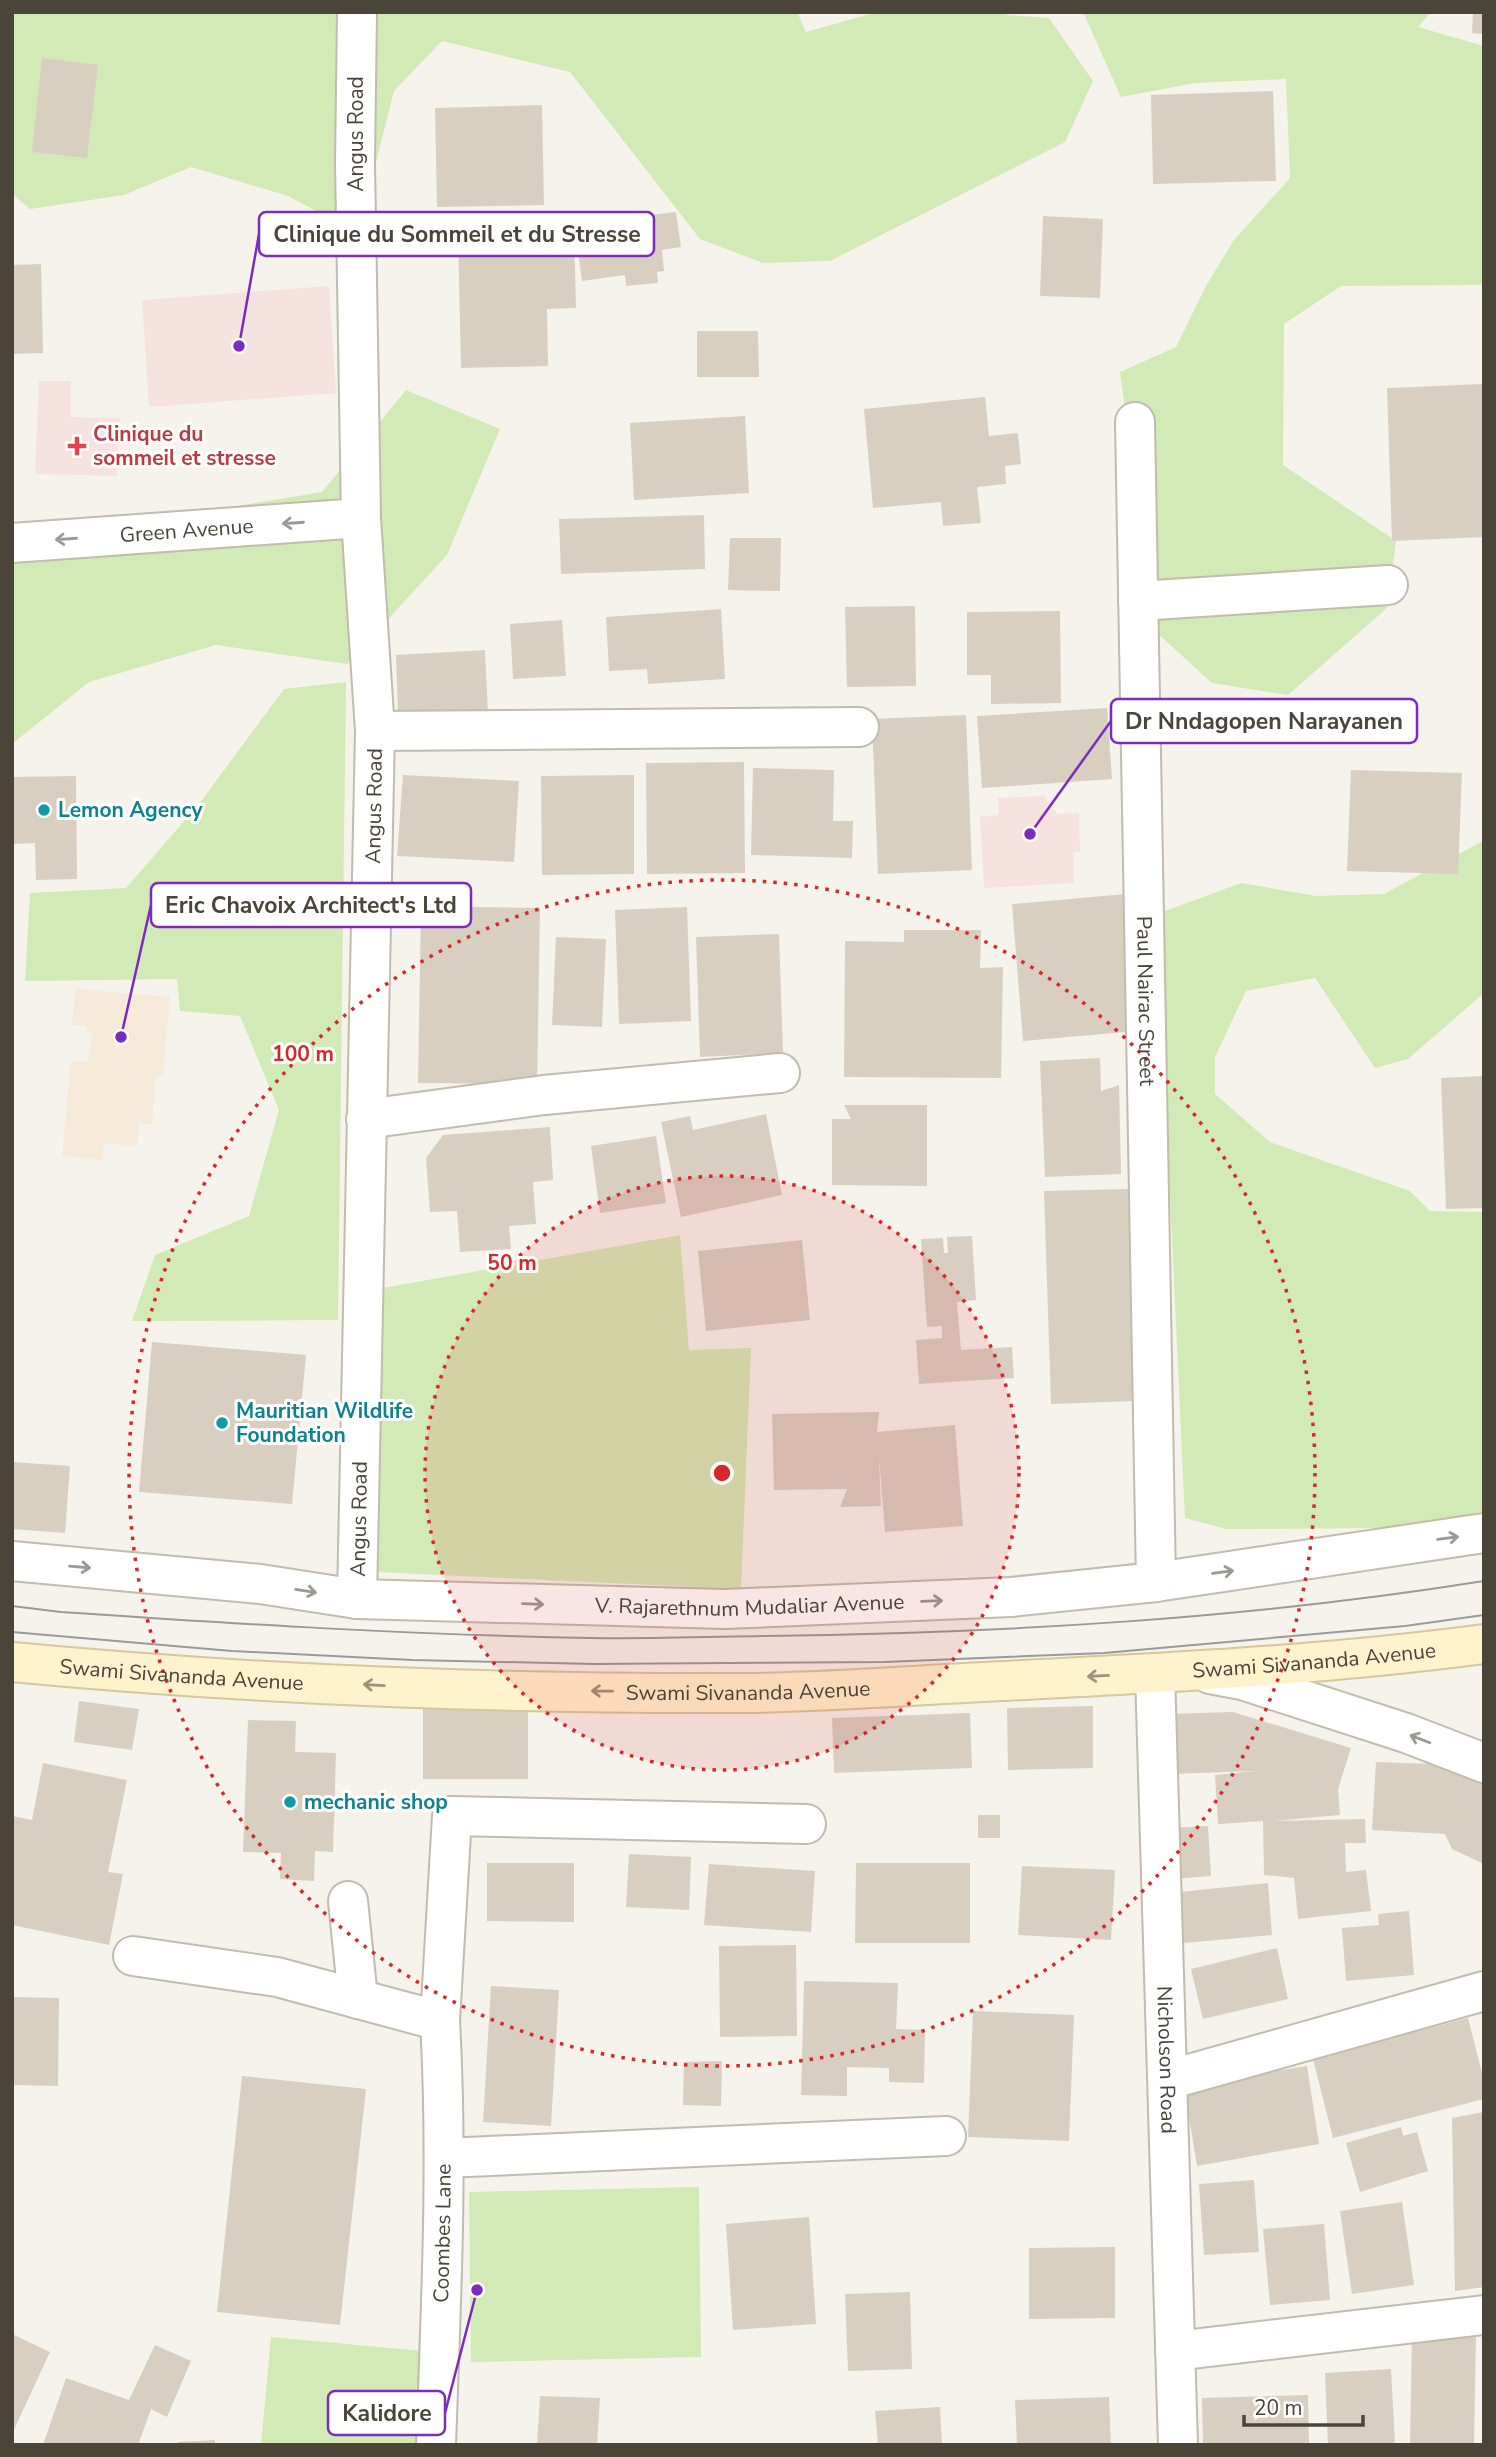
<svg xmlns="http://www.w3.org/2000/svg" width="1496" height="2457" font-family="'Nunito Sans',sans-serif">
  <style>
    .commercial { fill: #f7ead8 }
    .medical { fill: #f6e3e0 }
    .green { fill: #d2eab5 }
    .building { fill: #d8cfc1 }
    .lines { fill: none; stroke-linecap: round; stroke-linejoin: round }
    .street-casing { stroke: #c2bbae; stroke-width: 42 }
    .secondary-casing { stroke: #d6c79b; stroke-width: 42 }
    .street { stroke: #fff; stroke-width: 38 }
    .secondary { stroke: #fff3cd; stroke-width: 38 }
    .tram { stroke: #9a9a9a; stroke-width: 2 }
    .oneway { stroke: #9c9892 }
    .oneway2 { stroke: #9c937c }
    .ring { fill: none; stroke: #d62828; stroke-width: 3.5; stroke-dasharray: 3.5 7 }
    .health-dot { fill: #e0444e; stroke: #fff; stroke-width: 2.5 }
    .culture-dot { fill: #0f9aa8; stroke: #fff; stroke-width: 2.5 }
    .labels { text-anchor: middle; stroke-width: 6; stroke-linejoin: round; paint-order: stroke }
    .street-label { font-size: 21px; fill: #4b4439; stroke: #fff }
    .health-label { font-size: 21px; font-weight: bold; fill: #be3a42; stroke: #fff; text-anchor: start }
    .culture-label { font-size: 21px; font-weight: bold; fill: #0d838f; stroke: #fff; text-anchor: start }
    .centre { fill: #d62828; stroke: #fff; stroke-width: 3.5 }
    .ring-label { font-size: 21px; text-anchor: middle; font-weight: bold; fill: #d62828; stroke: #fff; stroke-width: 6; stroke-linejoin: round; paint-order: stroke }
    .leader { fill: none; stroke: #7b2cbf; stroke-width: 2.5 }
    .callout-dot { fill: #7b2cbf; stroke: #fff; stroke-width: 2.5 }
    .callout { fill: #fff; stroke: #7b2cbf; stroke-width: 2.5 }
    .callout-label { font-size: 23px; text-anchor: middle; font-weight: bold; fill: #4b4439 }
  </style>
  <rect width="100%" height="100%" fill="#f6f3ec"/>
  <path class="commercial" d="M 75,989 L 170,997 L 163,1076 L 156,1077 L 152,1124 L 139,1124 L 137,1146 L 104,1143 L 102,1160 L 62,1156 L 71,1061 L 88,1062 L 92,1034 L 87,1033 L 87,1026 L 72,1025 Z"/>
  <path class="medical" d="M 329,286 L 336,393 L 149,407 L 142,300 Z
    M 39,381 L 71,381 L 71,417 L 120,418 L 117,476 L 35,474 Z
    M 1044,796 L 1057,814 L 1079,813 L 1080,851 L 1073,852 L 1074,883 L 984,888 L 980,817 L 999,815 L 998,798 Z"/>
  <path class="green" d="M 12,12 L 797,12 L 806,32 L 877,12 L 1004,12 L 1007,15 L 1049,18 L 1093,81 L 1065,142 L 830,261 L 763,263 L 700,239 L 570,72 L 442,41 L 394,91 L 358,233 L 288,196 L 191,167 L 124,195 L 30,209 L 12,194 Z
    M 1083,12 L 1431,12 L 1418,27 L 1484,46 L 1484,283 L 1478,285 L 1341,286 L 1284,324 L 1283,465 L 1396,541 L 1387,608 L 1288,695 L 1212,683 L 1156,632 L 1120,372 L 1176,347 L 1206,286 L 1234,240 L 1290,178 L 1286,79 L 1195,83 L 1121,97 Z
    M 406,390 L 500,429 L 447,555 L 347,664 L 216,645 L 89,682 L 12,744 L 12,543 L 322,492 Z
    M 346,682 L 338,1320 L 132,1321 L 155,1255 L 249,1216 L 279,1110 L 240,1016 L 180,1011 L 177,979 L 25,981 L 30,893 L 126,888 L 199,804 L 284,689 Z
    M 1481,842 L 1484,842 L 1484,993 L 1408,1059 L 1375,1068 L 1315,978 L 1246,991 L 1215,1057 L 1215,1094 L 1270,1142 L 1410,1191 L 1430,1211 L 1484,1212 L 1484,1511 L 1406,1528 L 1226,1529 L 1185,1518 L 1157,914 L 1241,883 L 1316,896 L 1384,894 Z
    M 680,1235 L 689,1350 L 751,1348 L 741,1589 L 376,1572 L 383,1288 Z
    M 699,2187 L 701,2357 L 471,2362 L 469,2192 Z
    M 271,2337 L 433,2352 L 425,2445 L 261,2445 Z"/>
  <path class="building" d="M 1473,12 L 1484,12 L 1484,34 L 1472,33 Z
    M 42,58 L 98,65 L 87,158 L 32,152 Z
    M 1273,91 L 1276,181 L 1153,184 L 1151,95 Z
    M 542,105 L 544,205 L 437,207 L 435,108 Z
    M 676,212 L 681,247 L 662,250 L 664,271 L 657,272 L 658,283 L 626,286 L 625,275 L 582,281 L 577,243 L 586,241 L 583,223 Z
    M 1043,216 L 1103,219 L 1100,298 L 1040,296 Z
    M 574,233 L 576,308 L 547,309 L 548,366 L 461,368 L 458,237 Z
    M 41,264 L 43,353 L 12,354 L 12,265 Z
    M 697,331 L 758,331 L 759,377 L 697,377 Z
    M 1484,384 L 1484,537 L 1392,541 L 1387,388 Z
    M 985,397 L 989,436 L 1018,433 L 1021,464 L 1005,466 L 1006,484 L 977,487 L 981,523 L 943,526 L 941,502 L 873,508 L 864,409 Z
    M 745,416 L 749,493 L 634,500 L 630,423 Z
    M 704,515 L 705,569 L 561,574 L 559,519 Z
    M 730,538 L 781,538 L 780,591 L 728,590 Z
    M 915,606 L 916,686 L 847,687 L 845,607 Z
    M 721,609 L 725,679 L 648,684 L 647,669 L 609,671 L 606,617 Z
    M 1060,611 L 1061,703 L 991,704 L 991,675 L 967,675 L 967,612 Z
    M 562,620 L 566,676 L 513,679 L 510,624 Z
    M 485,650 L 488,714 L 398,719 L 396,655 Z
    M 1107,708 L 1112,779 L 982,788 L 977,716 Z
    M 966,715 L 972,870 L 878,874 L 872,719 Z
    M 744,762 L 745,873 L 647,874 L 646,763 Z
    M 753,768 L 834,770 L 833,821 L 853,821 L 852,858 L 751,855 Z
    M 1351,770 L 1462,773 L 1458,874 L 1347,871 Z
    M 403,775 L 519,781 L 514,862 L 397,856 Z
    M 634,775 L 634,874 L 542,875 L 541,776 Z
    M 76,776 L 77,879 L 36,880 L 35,843 L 12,844 L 12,777 Z
    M 1126,894 L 1137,1031 L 1023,1041 L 1012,904 Z
    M 421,906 L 540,908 L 537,1084 L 418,1083 Z
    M 687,907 L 691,1021 L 619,1024 L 615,910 Z
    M 904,930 L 981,930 L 980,968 L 1003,967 L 1001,1078 L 844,1077 L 845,941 L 904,942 Z
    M 779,934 L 783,1053 L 700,1057 L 696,937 Z
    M 556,937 L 606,939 L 602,1027 L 552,1025 Z
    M 1100,1058 L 1101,1091 L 1119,1085 L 1121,1174 L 1045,1177 L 1040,1061 Z
    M 1484,1076 L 1484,1208 L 1446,1209 L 1441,1078 Z
    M 844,1105 L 927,1105 L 927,1186 L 832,1185 L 832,1119 L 851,1119 Z
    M 766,1114 L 782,1195 L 681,1217 L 661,1122 L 690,1116 L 693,1130 Z
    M 550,1127 L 553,1180 L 533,1182 L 536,1224 L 509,1226 L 511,1249 L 460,1252 L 457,1211 L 430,1212 L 426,1158 L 443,1135 Z
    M 656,1136 L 666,1203 L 600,1213 L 591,1146 Z
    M 1128,1189 L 1134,1401 L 1051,1404 L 1044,1191 Z
    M 972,1236 L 976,1300 L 957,1302 L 961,1350 L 1012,1347 L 1014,1378 L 919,1384 L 916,1340 L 942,1338 L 942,1326 L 927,1327 L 921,1239 L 943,1238 L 944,1253 L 948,1253 L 947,1237 Z
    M 802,1240 L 810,1320 L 706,1331 L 698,1251 Z
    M 152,1342 L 306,1355 L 292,1504 L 139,1492 Z
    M 879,1412 L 877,1432 L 955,1425 L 963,1526 L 885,1532 L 879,1458 L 881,1506 L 840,1507 L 847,1489 L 774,1490 L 772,1414 Z
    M 12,1462 L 70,1466 L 65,1533 L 12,1529 Z
    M 79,1701 L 139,1709 L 132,1750 L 74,1742 Z
    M 423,1702 L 528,1702 L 528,1779 L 423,1779 Z
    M 1093,1706 L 1093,1768 L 1008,1770 L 1007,1708 Z
    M 1233,1712 L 1351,1748 L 1338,1789 L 1340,1815 L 1273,1821 L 1365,1819 L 1366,1843 L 1345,1843 L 1346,1872 L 1366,1870 L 1371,1911 L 1298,1919 L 1294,1878 L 1264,1875 L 1263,1821 L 1218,1824 L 1215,1775 L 1256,1771 L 1171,1774 L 1169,1714 Z
    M 970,1713 L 972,1768 L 834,1773 L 832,1718 Z
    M 248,1720 L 296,1721 L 295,1752 L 336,1753 L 333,1852 L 315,1851 L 314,1881 L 280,1879 L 281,1853 L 243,1852 Z
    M 1376,1762 L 1433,1764 L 1462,1777 L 1466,1768 L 1484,1776 L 1484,1864 L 1452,1849 L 1445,1834 L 1372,1830 Z
    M 43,1763 L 127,1780 L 108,1872 L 123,1874 L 109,1945 L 12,1925 L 12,1816 L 32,1820 Z
    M 978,1815 L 1000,1815 L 1000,1838 L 978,1838 Z
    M 1208,1826 L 1211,1876 L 1173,1879 L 1169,1828 Z
    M 629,1854 L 691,1857 L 689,1910 L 626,1907 Z
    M 487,1863 L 574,1863 L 574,1922 L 487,1921 Z
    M 856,1863 L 970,1863 L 970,1943 L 855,1943 Z
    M 709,1864 L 815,1871 L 811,1932 L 704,1925 Z
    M 1022,1866 L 1115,1870 L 1111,1940 L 1018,1935 Z
    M 1268,1883 L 1272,1935 L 1184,1943 L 1179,1892 Z
    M 1409,1911 L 1414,1975 L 1346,1981 L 1342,1928 L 1379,1925 L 1378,1914 Z
    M 796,1945 L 797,2036 L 720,2037 L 719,1946 Z
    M 1277,1948 L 1288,1999 L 1203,2019 L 1191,1969 Z
    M 804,1981 L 898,1983 L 896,2029 L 925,2030 L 924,2083 L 889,2082 L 889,2068 L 847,2067 L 847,2096 L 801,2095 Z
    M 491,1986 L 559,1990 L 551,2126 L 483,2122 Z
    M 12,1997 L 59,1998 L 58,2086 L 12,2085 Z
    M 973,2011 L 1074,2015 L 1069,2141 L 968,2137 Z
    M 1468,2018 L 1484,2081 L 1484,2099 L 1333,2138 L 1313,2059 Z
    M 722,2061 L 721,2106 L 683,2105 L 684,2062 Z
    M 1307,2066 L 1319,2144 L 1197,2166 L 1184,2086 Z
    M 242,2076 L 366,2089 L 340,2325 L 217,2312 Z
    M 1484,2112 L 1484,2287 L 1455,2291 L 1452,2118 Z
    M 1401,2127 L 1403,2136 L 1417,2132 L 1428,2171 L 1360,2192 L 1346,2143 Z
    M 1254,2180 L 1259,2252 L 1204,2255 L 1199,2184 Z
    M 1402,2202 L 1414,2285 L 1352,2294 L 1340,2211 Z
    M 809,2217 L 816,2324 L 733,2330 L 726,2224 Z
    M 1324,2224 L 1330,2300 L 1270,2305 L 1263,2229 Z
    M 1115,2247 L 1115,2318 L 1029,2319 L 1029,2248 Z
    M 910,2292 L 912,2369 L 848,2371 L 845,2294 Z
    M 1412,2333 L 1476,2334 L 1474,2445 L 1410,2445 Z
    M 12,2334 L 50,2352 L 12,2434 Z
    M 155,2345 L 191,2361 L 167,2417 L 151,2409 L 138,2445 L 43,2445 L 66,2378 L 129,2400 Z
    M 1391,2369 L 1395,2445 L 1328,2445 L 1325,2373 Z
    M 1308,2395 L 1309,2445 L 1203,2445 L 1202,2398 Z
    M 540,2396 L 600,2398 L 597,2445 L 537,2445 Z
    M 1109,2397 L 1111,2445 L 1017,2445 L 1015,2400 Z
    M 940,2407 L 942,2445 L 878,2445 L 875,2411 Z
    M 215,2440 L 215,2445 L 178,2445 L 178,2442 Z"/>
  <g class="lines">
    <g class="street-casing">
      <g id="street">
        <path d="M 357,12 L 355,162 L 361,518 L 375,731 L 357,1599"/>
        <path id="s1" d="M 1135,422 L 1156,1582"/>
        <path id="s2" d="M 12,543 L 361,518"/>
        <path d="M 1138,601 L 1388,585"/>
        <path d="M 375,731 L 859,727"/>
        <path d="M 366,1119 L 544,1095 L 780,1073"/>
        <path id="s3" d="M 12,1561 L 260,1584 L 357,1599 L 725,1609 L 1011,1597 L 1156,1582 L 1484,1533"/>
        <path id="s4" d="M 1155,1673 L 1178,2445"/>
        <path d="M 1210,1674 L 1242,1680 L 1406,1733 L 1484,1763"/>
        <path d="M 348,1901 L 358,1999"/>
        <path d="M 133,1956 L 277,1977 L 440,2021 L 452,1816 L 806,1824"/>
        <path d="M 1168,2080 L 1484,1991"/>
        <path d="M 444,2158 L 946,2136"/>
        <path d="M 1175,2351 L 1484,2315"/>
        <path id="s5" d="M 436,2445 C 441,2303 448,2162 440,2021"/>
      </g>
    </g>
    <g class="secondary-casing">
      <g id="secondary">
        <path id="s6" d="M 12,1662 C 255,1685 501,1694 745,1693 C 831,1692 918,1685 1004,1681 C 1164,1673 1325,1665 1484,1644"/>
      </g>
    </g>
    <use href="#street" class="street"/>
    <use href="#secondary" class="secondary"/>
    <path class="tram" d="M 12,1606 L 61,1612 C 238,1624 414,1635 591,1638 C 648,1639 706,1637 763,1636 C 1004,1633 1245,1619 1484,1581
      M 12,1632 L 232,1651 L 412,1660 L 594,1664 L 885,1662 L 1104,1653 L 1405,1626 L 1484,1615"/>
  </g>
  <defs><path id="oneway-shaft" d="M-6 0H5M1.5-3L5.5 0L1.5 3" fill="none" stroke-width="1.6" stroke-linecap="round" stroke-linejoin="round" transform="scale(1.75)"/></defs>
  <g class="oneway">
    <use href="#oneway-shaft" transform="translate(293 523) rotate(176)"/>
    <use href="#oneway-shaft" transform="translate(66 539) rotate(176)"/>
    <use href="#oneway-shaft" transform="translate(1448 1538) rotate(-8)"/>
    <use href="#oneway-shaft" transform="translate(80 1567) rotate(5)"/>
    <use href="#oneway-shaft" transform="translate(1223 1572) rotate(-8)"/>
    <use href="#oneway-shaft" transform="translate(306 1591) rotate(9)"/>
    <use href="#oneway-shaft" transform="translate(932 1601) rotate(-2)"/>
    <use href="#oneway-shaft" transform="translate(533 1604) rotate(2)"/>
    <use href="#oneway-shaft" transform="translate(1420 1739) rotate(-159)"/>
  </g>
  <g class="oneway2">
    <use href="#oneway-shaft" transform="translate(1098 1676) rotate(177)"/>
    <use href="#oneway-shaft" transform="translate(374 1685) rotate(-177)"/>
    <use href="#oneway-shaft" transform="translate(602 1691) rotate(-179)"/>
  </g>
  <circle cx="722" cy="1473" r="297" fill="#d62828" fill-opacity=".12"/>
  <g class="ring">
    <circle cx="722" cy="1473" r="297"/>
    <circle cx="722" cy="1473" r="593"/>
  </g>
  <path class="health-dot" d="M73.5 435.5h7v7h7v7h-7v7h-7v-7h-7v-7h7z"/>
  <g class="culture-dot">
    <circle cx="44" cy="810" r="7"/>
    <circle cx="222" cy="1423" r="7"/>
    <circle cx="290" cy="1802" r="7"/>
  </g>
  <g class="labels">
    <g class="street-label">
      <text transform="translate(356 134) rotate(-90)" y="7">Angus Road</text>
      <text dy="7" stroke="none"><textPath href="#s2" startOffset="175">Green Avenue</textPath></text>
      <text transform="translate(374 806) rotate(-89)" y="7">Angus Road</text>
      <text dy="7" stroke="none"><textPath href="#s1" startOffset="579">Paul Nairac Street</textPath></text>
      <text transform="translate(359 1519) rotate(-89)" y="7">Angus Road</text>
      <text dy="7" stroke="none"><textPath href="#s3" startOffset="740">V. Rajarethnum Mudaliar Avenue</textPath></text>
      <text dy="7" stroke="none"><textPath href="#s6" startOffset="1304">Swami Sivananda Avenue</textPath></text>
      <text dy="7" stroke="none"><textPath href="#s6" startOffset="170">Swami Sivananda Avenue</textPath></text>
      <text dy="7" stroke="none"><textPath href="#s6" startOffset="737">Swami Sivananda Avenue</textPath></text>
      <text dy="7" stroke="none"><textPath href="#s4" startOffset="387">Nicholson Road</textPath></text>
      <text dy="7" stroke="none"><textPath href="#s5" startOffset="212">Coombes Lane</textPath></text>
    </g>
    <g class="health-label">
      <text x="93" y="441">Clinique du<tspan x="93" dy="24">sommeil et stresse</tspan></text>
    </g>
    <g class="culture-label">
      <text x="58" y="817">Lemon Agency</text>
      <text x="236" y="1418">Mauritian Wildlife<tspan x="236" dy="24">Foundation</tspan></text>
      <text x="304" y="1809">mechanic shop</text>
    </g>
  </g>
  <circle cx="722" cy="1473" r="10" class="centre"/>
  <g class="ring-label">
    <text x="303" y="1061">100 m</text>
    <text x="512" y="1270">50 m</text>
  </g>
  <path class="leader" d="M239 346L259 234M1030 834L1111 721M121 1037L151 905M477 2290L445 2413"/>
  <g class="callout-dot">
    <circle cx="239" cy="346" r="7"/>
    <circle cx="1030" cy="834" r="7"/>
    <circle cx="121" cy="1037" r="7"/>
    <circle cx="477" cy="2290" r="7"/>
  </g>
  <g class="callout">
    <rect x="259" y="212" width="395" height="44" rx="7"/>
    <rect x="1111" y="699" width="306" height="44" rx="7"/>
    <rect x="151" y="883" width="320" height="44" rx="7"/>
    <rect x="328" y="2391" width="117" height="44" rx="7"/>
  </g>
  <g class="callout-label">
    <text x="457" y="242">Clinique du Sommeil et du Stresse</text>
    <text x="1264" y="729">Dr Nndagopen Narayanen</text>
    <text x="311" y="913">Eric Chavoix Architect's Ltd</text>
    <text x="387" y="2421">Kalidore</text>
  </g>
  <rect width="1496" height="2457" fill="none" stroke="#4b4439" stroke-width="28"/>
  <path d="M1244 2415v10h119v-10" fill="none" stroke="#4b4439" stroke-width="3.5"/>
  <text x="1254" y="2415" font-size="21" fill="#4b4439" stroke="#ffffff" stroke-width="5" paint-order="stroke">20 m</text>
</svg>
